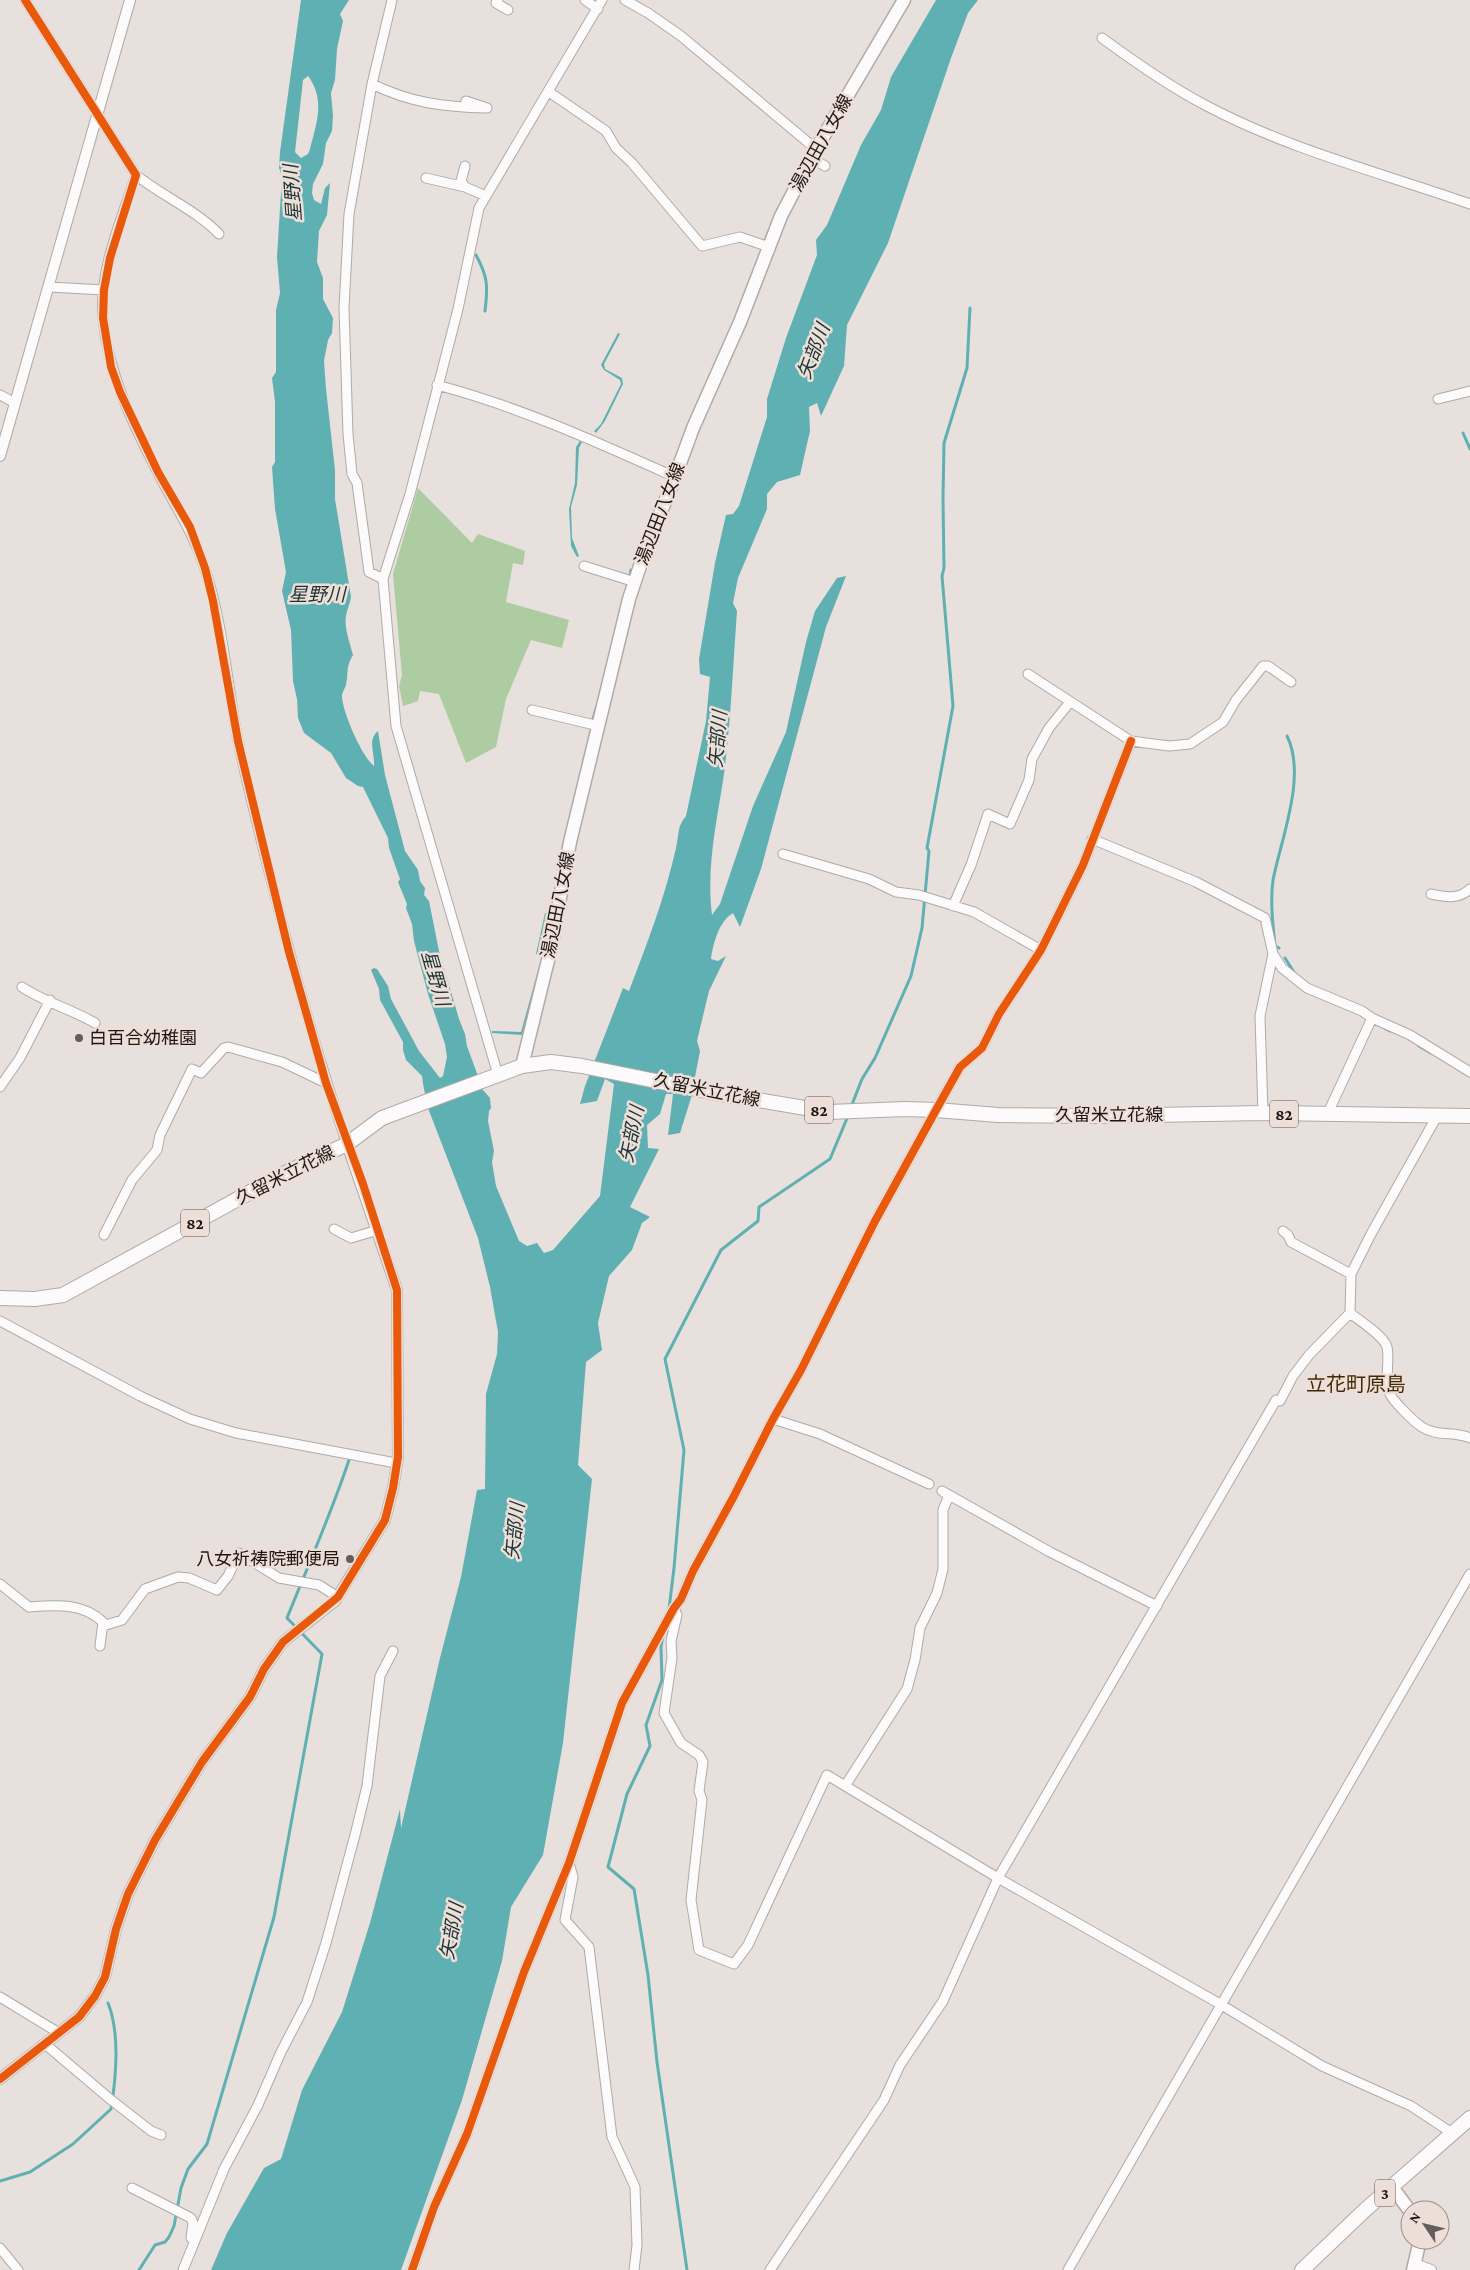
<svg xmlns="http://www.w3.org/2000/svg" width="1470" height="2270" font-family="'Crimson Pro','Noto Sans JP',serif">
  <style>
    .forest { fill: #aecca1 }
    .water { fill: #5fb0b3; fill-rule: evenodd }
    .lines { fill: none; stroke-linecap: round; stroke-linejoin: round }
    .stream { stroke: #5fb0b3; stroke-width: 3 }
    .minor-casing { stroke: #afaaa7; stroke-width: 11 }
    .tertiary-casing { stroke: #afaaa7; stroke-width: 12 }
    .secondary-casing { stroke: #afaaa7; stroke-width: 15 }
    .primary-casing { stroke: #afaaa7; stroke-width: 16 }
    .trunk-casing { stroke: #afaaa7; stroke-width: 16 }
    .minor { stroke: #fcfafa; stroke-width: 9 }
    .tertiary { stroke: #fcfafa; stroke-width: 10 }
    .secondary { stroke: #fcfafa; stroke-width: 12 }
    .primary { stroke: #fcfafa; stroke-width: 14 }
    .trunk { stroke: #fcfafa; stroke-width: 14 }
    .cycleway-casing { stroke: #edded8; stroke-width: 11 }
    .cycleway { stroke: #e8590c; stroke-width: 8 }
    .poi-dot { fill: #635d5b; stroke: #edded8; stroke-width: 2 }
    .labels { text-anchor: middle; stroke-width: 5; stroke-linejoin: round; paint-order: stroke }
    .shield { fill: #edded8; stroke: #5b5350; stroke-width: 1 }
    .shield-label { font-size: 16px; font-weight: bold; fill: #1c1715 }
    .street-label { font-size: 18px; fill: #1c1715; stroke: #edded8 }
    .poi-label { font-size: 18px; fill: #1c1715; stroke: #edded8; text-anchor: start }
    .water-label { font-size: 19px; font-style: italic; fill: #1a3334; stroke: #edded8 }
    .quarter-label { font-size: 20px; fill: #412a05; stroke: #edded8 }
  </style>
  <rect width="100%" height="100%" fill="#e8e0dd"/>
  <path class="forest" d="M 418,488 L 472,543 L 478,534 L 525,551 L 523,565 L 513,563 L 506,602 L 569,620 L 562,648 L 531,640 L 506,699 L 496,747 L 466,763 L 439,694 L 420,691 L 418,701 L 403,706 L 399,686 L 402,675 L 393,574 Z"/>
  <path class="water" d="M 301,0 L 349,0 L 340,14 L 343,21 L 337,49 L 335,80 L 331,93 L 333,116 L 332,131 L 326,143 L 323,164 L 313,184 L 312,193 L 314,200 L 321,204 L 325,188 L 330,183 L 327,215 L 319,231 L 317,262 L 323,278 L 323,299 L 333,318 L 332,333 L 328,340 L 324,361 L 326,389 L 335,470 L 335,499 L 351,597 C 350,604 347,609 346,616 C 344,628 350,643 353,655 C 345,669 349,672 346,685 C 345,688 342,693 342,696 C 342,711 362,757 374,766 C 375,753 367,740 378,731 L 385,775 L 405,851 L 418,870 L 420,881 L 425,888 L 424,895 L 429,901 L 439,951 L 459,1019 L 465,1034 L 467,1046 L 483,1090 L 490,1098 L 491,1108 L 489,1111 L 488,1121 L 494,1151 L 492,1162 L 496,1186 L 519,1241 L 527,1246 L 537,1243 L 544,1253 L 553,1250 L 600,1196 L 614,1084 L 605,1079 L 597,1101 L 580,1104 L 585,1086 L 623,988 L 629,991 C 647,944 665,897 676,848 C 679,835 677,826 686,816 L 706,721 L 710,677 L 700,674 L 699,659 L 715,563 L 726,515 L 733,514 L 739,506 L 767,417 L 767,399 L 786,338 L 817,255 L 816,240 L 827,225 L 861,145 L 881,110 L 891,77 L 936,0 L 978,0 L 968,13 L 951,58 L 888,243 L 847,325 L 844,366 L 821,416 L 817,403 L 809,407 L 810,431 L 800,475 L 777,482 L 767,494 L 767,509 L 738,578 L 733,603 L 737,611 C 733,665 731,720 724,774 C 717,821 706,867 712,915 L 720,904 L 753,806 L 786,732 L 806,642 L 815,611 L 837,578 L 846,576 L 826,627 L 761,869 L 740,927 L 733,913 C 719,921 713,944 711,959 L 718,961 L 726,956 L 709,991 L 697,1041 L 700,1051 L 691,1098 L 680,1133 L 668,1135 L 673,1094 L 666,1094 L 660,1114 L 647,1125 L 648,1148 L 659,1149 L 630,1207 L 650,1217 L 642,1223 L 632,1250 L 609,1276 L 598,1323 L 602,1350 L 586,1362 L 578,1465 L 592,1479 L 563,1743 L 543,1855 L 511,1907 L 502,1961 L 462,2100 L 401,2270 L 211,2270 L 227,2233 L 264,2168 L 281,2159 L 302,2090 L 342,2012 L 370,1923 L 400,1809 L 401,1828 L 440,1658 L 461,1577 L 477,1490 L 485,1489 L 486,1394 L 497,1354 L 498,1332 L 490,1287 L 478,1238 L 428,1108 C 426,1097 423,1087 422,1076 L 406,1060 L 403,1050 L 403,1042 L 380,1000 L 379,989 L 371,970 L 374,968 L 377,969 L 388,986 L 391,999 L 419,1051 L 440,1078 L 443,1076 L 447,1057 L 445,1044 L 428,994 L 414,941 L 412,924 L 406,908 L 407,904 L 398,882 L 400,879 L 389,848 L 388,838 L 363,787 L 358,786 L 346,778 L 331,753 L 304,733 L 298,718 L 297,699 L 293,681 L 291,630 L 282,591 L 286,572 L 275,509 L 272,467 L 275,462 L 275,402 L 272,378 L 276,372 L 276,310 L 280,293 L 277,257 L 282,176 L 279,168 L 280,152 ZM 308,76 C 326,100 316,124 310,149 L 308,154 L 301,158 L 295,152 L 303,80 Z
    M 618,333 L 620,334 L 604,364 L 605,369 L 622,378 L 623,384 L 605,421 L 596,433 L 594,431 L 601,424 L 621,384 L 620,380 L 604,370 L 601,365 Z
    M 580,441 L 582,442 L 579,448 L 577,485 L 571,507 L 572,538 L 579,556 L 577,557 L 571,546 L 569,509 L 575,483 L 576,447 Z
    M 545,913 L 548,913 L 538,952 L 545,954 L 522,1035 L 492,1033 L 492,1031 L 521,1032 L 542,956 L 536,954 Z"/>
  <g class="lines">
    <path class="stream" d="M 476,255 C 488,277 488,286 485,311
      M 1463,433 L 1470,449
      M 640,545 L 644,537
      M 634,561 L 638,550
      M 630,575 L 631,570
      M 593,719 L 596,709
      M 1279,948 L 1275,946 C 1273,925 1270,901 1273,880 C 1281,839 1307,776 1287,736
      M 1285,958 L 1295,974
      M 1381,1026 L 1390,1031
      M 1419,1046 L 1431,1053
      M 851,1107 L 862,1079 L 875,1058 L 911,976 L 922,928 L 929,851 L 927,848 L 953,706 L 942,576 L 944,568 L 943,498 L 944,443 L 967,368 L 970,308
      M 669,1609 L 674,1568 L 684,1450 L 665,1359 L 721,1250 L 758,1221 L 759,1207 L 830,1159 L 848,1116
      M 663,1635 L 661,1647 L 662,1680 L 646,1725 L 650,1746 L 627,1794 L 608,1867 L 634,1889 L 648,1975 L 657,2062 L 687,2270
      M 0,2181 L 30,2172 L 73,2144 L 111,2109 C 116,2078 120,2033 108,2003
      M 139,2270 L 155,2245 L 165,2242 L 169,2237 L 174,2226 L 181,2188 L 188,2169 L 207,2144 L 274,1917 L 322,1654 L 287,1618 C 308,1566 331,1514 349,1460"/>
    <g class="minor-casing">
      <path id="minor" d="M 25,0 L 136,175 C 121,221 99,270 103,318 C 108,373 132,422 157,471 C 174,505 192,529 204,566 C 223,622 227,683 238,741 C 249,793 262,844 275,895 C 296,979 319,1062 347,1144
        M 498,0 L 496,3 L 508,10
        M 585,0 L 598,9
        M 625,0 L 648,13 L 681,36 L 816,149
        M 1102,38 C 1136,63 1170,87 1207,106 C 1290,150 1382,173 1470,204
        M 372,84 C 411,103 444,107 487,108 L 466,101
        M 549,92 L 606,131 L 616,148 L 632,163 L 702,246 L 740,237 L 769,247
        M 811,158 L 825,166
        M 465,166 L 461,181 L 465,187 L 486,196
        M 136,175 C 162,196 196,210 219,234
        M 426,178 L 465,187
        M 49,287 L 104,290
        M 437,385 C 520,407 597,442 675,477
        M 0,395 L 15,403
        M 1438,399 L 1470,391
        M 584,566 L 635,582
        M 383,579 L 369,572 L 357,483 L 352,474 L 348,434 L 344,308 L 349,214 L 372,84 L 392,0
        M 1028,674 L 1131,741 L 1169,746 L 1190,744 L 1223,722 L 1236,700 L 1263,666 L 1268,666 L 1291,682
        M 532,710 L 599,726
        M 1092,839 L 1196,882 L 1265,918 L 1273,954 L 1260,1016 L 1263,1113
        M 783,854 L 869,879 L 896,892 L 919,895 L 974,912 L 1041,950
        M 1431,894 C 1445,897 1458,900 1470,889
        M 953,906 L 971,865 L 988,814 L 1010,824 L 1029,780 L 1032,759 L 1049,728 L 1070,702
        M 1273,954 L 1282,968 L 1307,988 L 1362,1011 L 1372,1018 L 1410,1035 L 1470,1072
        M 22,987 C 44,1002 71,1009 95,1023
        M 498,1075 L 396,726 L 383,579 L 410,494 L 458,309 L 479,208 L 602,0
        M 0,1087 L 20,1058 L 50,1000
        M 1327,1115 L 1372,1018
        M 334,1229 L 351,1238 L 378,1230
        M 1283,1231 L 1288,1235 L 1291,1242 L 1351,1274
        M 104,1235 L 132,1180 L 157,1150 L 160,1135 L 192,1069 L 201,1073 L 224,1048 L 228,1047 L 282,1062 L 326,1083
        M 1350,1313 C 1360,1321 1384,1336 1387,1347 C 1390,1360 1384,1382 1390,1394 C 1393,1401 1414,1422 1422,1427 C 1437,1437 1455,1431 1470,1438
        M 0,1321 L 140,1396 L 190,1419 L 236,1433 L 396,1463
        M 773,1419 L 820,1434 L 929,1484
        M 942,1491 L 1050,1552 L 1157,1606
        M 0,1584 L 29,1607 C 55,1605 82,1602 103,1622 L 100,1646
        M 674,1608 L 677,1615 L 671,1641 L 672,1658 L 664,1713 L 681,1743 L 699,1755 L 703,1762 L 699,1791 L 702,1800 L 691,1900 L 699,1950 L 734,1964 L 748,1945 L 827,1775 L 998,1878 L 1220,2004 L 1322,2066 L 1411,2106 L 1452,2133
        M 103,1626 L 122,1620 L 145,1589 L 178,1577 L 189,1578 L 217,1590 L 228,1576 L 239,1553 L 279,1578 L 319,1585 L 338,1597
        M 845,1786 L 907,1689 L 915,1660 L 920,1628 L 937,1593 L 943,1569 L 943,1510 L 949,1495
        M 569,1863 L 573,1877 L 565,1920 L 589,1947 L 612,2137 L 635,2187 L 637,2245 L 634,2270
        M 0,1997 L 59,2033
        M 45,2044 L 110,2099 L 151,2131 L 161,2135
        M 132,2188 L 191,2218 L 193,2223 L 191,2238
        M 0,2248 L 18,2270
        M 183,2270 L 224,2169 L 258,2105 L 281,2052 L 307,2002 L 326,1943 L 355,1835 L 367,1786 L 380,1676 L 393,1651
        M 412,2270 L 434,2207 L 467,2134 L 524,1972 L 569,1863 L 622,1703 L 674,1608 L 681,1599 L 693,1571 L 734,1496 L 773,1419 L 801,1370 L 874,1223 L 936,1110 L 960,1067 L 982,1048 L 999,1014 L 1041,950 L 1083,865 L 1131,741
        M 770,2270 L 884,2100 L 900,2065 L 943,2001 L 998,1878 L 1276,1400 L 1280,1401 L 1293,1376 L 1309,1355 L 1350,1313 L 1351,1274 L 1371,1234 L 1437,1116
        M 1068,2270 L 1470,1574"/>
    </g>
    <g class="tertiary-casing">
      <path id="tertiary" d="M 0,456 L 130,0
        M 0,2079 L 79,2017 L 95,1996 L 105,1977 L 116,1929 L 128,1894 L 155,1840 L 202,1762 L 250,1697 L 264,1669 L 283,1642 L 335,1601 L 385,1520 L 393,1488 L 398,1457 L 397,1290 L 347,1144
        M 1415,2264 L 1431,2270"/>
    </g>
    <g class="secondary-casing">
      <path id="secondary" d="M 522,1066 L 551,948 L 570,842 L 629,599 L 645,551 L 675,477 L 693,428 L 740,322 L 781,216 L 816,149 L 904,0
        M 1392,2187 L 1410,2211
        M 1413,2270 L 1420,2240"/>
    </g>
    <g class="primary-casing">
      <path id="primary" d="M 0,1298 L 35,1299 L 63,1295 L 285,1173 L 347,1144 L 382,1118 L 522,1066 L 551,1062 L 582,1066 L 710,1092 L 829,1112 L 905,1109 L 936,1110 L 998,1115 L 1099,1116 L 1263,1113 L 1470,1116"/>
    </g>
    <g class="trunk-casing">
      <path id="trunk" d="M 1302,2270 L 1365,2210 L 1470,2118"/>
    </g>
    <use href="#minor" class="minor"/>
    <use href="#tertiary" class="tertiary"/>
    <use href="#secondary" class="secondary"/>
    <use href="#primary" class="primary"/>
    <use href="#trunk" class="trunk"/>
    <g class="cycleway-casing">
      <path id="cycleway" d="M 0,2079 L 79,2017 L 95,1996 L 105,1977 L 116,1929 L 128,1894 L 155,1840 L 202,1762 L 250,1697 L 264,1669 L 283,1642 L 338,1597 L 385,1520 L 393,1488 L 398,1457 L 397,1290 L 363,1184 L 326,1083 L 289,952 L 238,741 L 213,601 L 205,568 L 190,527 L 158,472 L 120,392 L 111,367 L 103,318 L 104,290 L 110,258 L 136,175 L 25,0
        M 412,2270 L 434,2207 L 467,2134 L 524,1972 L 569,1863 L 622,1703 L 674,1608 L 681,1599 L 693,1571 L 734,1496 L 773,1419 L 801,1370 L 874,1223 L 936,1110 L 960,1067 L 982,1048 L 999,1014 L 1041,950 L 1083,865 L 1131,741"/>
    </g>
    <use href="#cycleway" class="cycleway"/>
  </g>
  <g class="poi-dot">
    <circle cx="79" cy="1038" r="5"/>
    <circle cx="350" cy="1559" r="5"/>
  </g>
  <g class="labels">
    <g class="shield">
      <rect x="805" y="1096.5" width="28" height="27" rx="4"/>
      <rect x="1270" y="1100.5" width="28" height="27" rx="4"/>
      <rect x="181" y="1209.5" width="28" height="27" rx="4"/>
      <rect x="1375" y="2179.5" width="20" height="27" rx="4"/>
    </g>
    <g class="shield-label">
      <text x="819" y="1116">82</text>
      <text x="1284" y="1120">82</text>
      <text x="195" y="1229">82</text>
      <text x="1385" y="2199">3</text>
    </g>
    <g class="street-label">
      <text transform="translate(821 143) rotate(-61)" y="6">湯辺田八女線</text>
      <text transform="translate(660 514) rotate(-69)" y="6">湯辺田八女線</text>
      <text transform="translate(558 905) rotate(-79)" y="6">湯辺田八女線</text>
      <text transform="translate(707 1090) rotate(11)" y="6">久留米立花線</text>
      <text x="1109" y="1121">久留米立花線</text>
      <text transform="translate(285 1175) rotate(-27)" y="6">久留米立花線</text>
    </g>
    <g class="poi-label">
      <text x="89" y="1044">白百合幼稚園</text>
      <text x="340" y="1565" text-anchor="end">八女祈祷院郵便局</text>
    </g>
    <g class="water-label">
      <text transform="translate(292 193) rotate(-94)" y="7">星野川</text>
      <text transform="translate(813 351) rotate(-69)" y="7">矢部川</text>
      <text x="317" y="601">星野川</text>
      <text transform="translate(717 739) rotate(-85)" y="7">矢部川</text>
      <text transform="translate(436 978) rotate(74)" y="7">星野川</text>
      <text transform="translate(631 1134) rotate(-78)" y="7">矢部川</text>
      <text transform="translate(514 1531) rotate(-84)" y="7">矢部川</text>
      <text transform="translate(451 1931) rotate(-80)" y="7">矢部川</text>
    </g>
    <g class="quarter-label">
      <text x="1356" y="1391">立花町原島</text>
    </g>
  </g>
  <g transform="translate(1425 2225) rotate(305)"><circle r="24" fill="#edded8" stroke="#998e8a"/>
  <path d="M0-4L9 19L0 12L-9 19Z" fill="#635d5b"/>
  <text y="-8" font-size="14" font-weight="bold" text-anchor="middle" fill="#1c1715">N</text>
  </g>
</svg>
